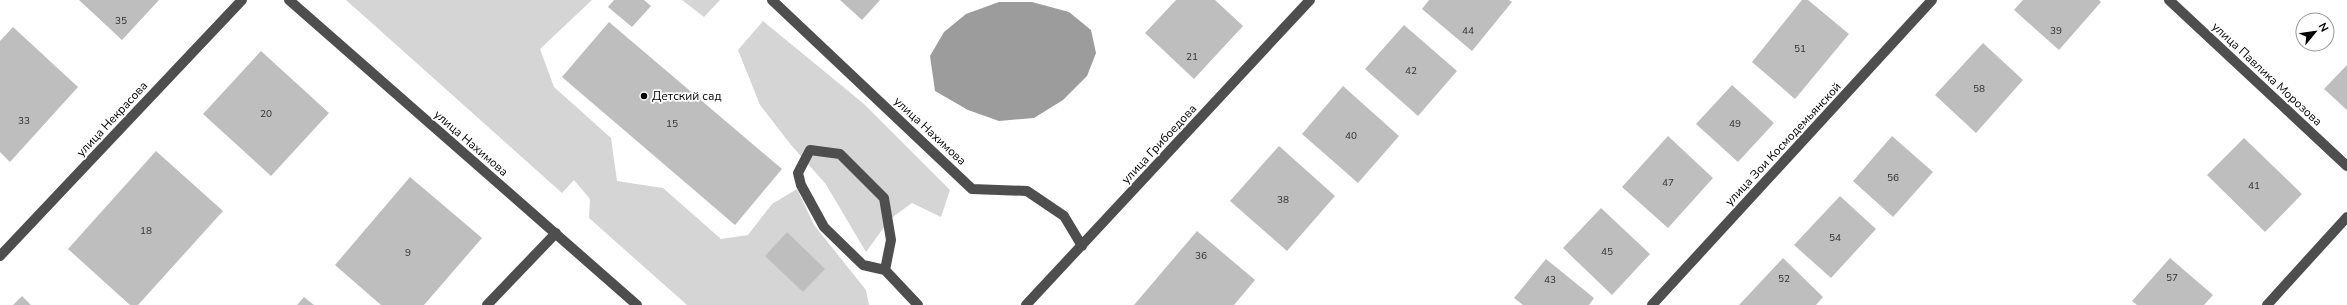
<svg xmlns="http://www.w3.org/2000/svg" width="2347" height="305" font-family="'Nunito Sans',sans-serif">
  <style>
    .green { fill: #d5d5d5 }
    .water { fill: #9c9c9c }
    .building { fill: #bebebe }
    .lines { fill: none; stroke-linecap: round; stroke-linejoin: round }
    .minor { stroke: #4e4e4e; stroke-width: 10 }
    .poi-dot { fill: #000; stroke: #fff; stroke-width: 1.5 }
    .labels { text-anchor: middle; stroke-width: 3.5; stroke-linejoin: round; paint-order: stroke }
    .number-label { font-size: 10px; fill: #303030 }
    .street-label { font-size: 12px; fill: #000; stroke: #fff }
    .poi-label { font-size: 12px; fill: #000; stroke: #fff; text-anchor: start }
  </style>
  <rect width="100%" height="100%" fill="#fff"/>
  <path class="green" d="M 346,0 L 592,0 L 540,49 L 554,87 L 611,138 L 617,181 L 663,188 L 721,239 L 748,235 L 772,204 L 797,189 L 814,225 L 866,290 L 869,305 L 687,305 L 589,218 L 590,199 L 574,180 L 562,193 Z
    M 682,0 L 720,0 L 704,17 Z
    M 763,21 L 864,104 L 950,190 L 941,217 L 912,203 L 890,219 L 866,252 L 825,183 L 791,145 L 760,105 L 738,50 Z"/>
  <path class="water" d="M 999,2 L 1032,2 L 1069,12 L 1091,30 L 1096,53 L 1087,76 L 1063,100 L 1034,118 L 999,121 L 968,110 L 935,91 L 930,56 L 944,32 L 966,14 Z"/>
  <path class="building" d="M 79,0 L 159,0 L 122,40 Z
    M 614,0 L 644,0 L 651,6 L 632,27 L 608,7 Z
    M 840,0 L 880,0 L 862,20 Z
    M 1176,0 L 1215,0 L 1243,26 L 1194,79 L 1145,33 Z
    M 1429,0 L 1509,0 L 1512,2 L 1472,51 L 1422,9 Z
    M 1802,0 L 1808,0 L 1849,34 L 1795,99 L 1752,62 Z
    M 2023,0 L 2099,0 L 2101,2 L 2059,50 L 2014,10 Z
    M 609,22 L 782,169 L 735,225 L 562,77 Z
    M 1404,25 L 1457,71 L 1418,116 L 1365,69 Z
    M 13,27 L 78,87 L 10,162 L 0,152 L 0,41 Z
    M 1983,43 L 2023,80 L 1976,133 L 1935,95 Z
    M 261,51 L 329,113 L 271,176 L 203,114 Z
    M 2347,65 L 2347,110 L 2324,89 Z
    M 1732,85 L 1774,123 L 1738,162 L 1696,124 Z
    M 1343,86 L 1399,136 L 1358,183 L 1302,134 Z
    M 1668,136 L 1713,178 L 1668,228 L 1622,187 Z
    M 1892,136 L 1933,172 L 1893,217 L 1853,181 Z
    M 2244,138 L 2302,194 L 2265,232 L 2207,175 Z
    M 1279,146 L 1335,196 L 1287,251 L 1230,201 Z
    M 156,151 L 223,211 L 138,305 L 130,305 L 68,249 Z
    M 410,177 L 482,238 L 424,305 L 381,305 L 335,265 Z
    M 1840,196 L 1876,229 L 1831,278 L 1794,245 Z
    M 1601,208 L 1650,254 L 1612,295 L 1563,248 Z
    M 1197,231 L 1255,280 L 1234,305 L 1134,305 Z
    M 787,232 L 825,269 L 803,292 L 765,256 Z
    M 1783,258 L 1823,297 L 1816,305 L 1739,305 Z
    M 2170,258 L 2213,295 L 2204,305 L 2137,305 L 2132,301 Z
    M 1546,259 L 1594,298 L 1589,305 L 1523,305 L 1514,298 Z
    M 22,296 L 31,305 L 13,305 Z
    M 304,297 L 314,305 L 297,305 Z"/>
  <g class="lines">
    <path class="minor" d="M 289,0 L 637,305
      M 772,0 L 972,189 L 1027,191 L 1064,216 L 1082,246
      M 2169,0 L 2347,166
      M 0,256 L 242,0
      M 885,270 L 863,265 L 824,227 L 801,185 L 798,173 L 810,150 L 840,154 L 884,198 L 891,240 L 885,270 L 918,305
      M 487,305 L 556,233
      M 1026,305 L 1310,0
      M 1652,305 L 1932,0
      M 2267,305 L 2347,217"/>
  </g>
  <circle class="poi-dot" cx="644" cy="96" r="4"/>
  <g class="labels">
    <g class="number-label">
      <text x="121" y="24">35</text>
      <text x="1468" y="34">44</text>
      <text x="2056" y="34">39</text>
      <text x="1800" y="52">51</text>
      <text x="1192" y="60">21</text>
      <text x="1411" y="74">42</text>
      <text x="1979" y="92">58</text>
      <text x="266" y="117">20</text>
      <text x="24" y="124">33</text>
      <text x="672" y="127">15</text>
      <text x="1735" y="127">49</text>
      <text x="1351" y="139">40</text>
      <text x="1893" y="181">56</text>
      <text x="1668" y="186">47</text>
      <text x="2254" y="189">41</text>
      <text x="1283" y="203">38</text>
      <text x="146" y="234">18</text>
      <text x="1835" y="241">54</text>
      <text x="1607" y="255">45</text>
      <text x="408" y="256">9</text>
      <text x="1201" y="259">36</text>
      <text x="2172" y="281">57</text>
      <text x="1784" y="282">52</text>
      <text x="1550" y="283">43</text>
    </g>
    <g class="street-label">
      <text transform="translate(2267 74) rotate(43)" y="4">улица Павлика Морозова</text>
      <text transform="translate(112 119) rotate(-47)" y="4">улица Некрасова</text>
      <text transform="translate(930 131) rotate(43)" y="4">улица Нахимова</text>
      <text transform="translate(471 143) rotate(41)" y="4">улица Нахимова</text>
      <text transform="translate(1159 144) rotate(-47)" y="4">улица Грибоедова</text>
      <text transform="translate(1783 144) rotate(-47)" y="4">улица Зои Космодемьянской</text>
    </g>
    <g class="poi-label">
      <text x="652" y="100">Детский сад</text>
    </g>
  </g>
  <g transform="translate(2315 32) rotate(61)"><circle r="19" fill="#ffffff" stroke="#999999"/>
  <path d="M0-3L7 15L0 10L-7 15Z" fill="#000000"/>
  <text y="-6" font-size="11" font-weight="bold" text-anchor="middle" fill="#000000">N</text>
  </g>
</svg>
